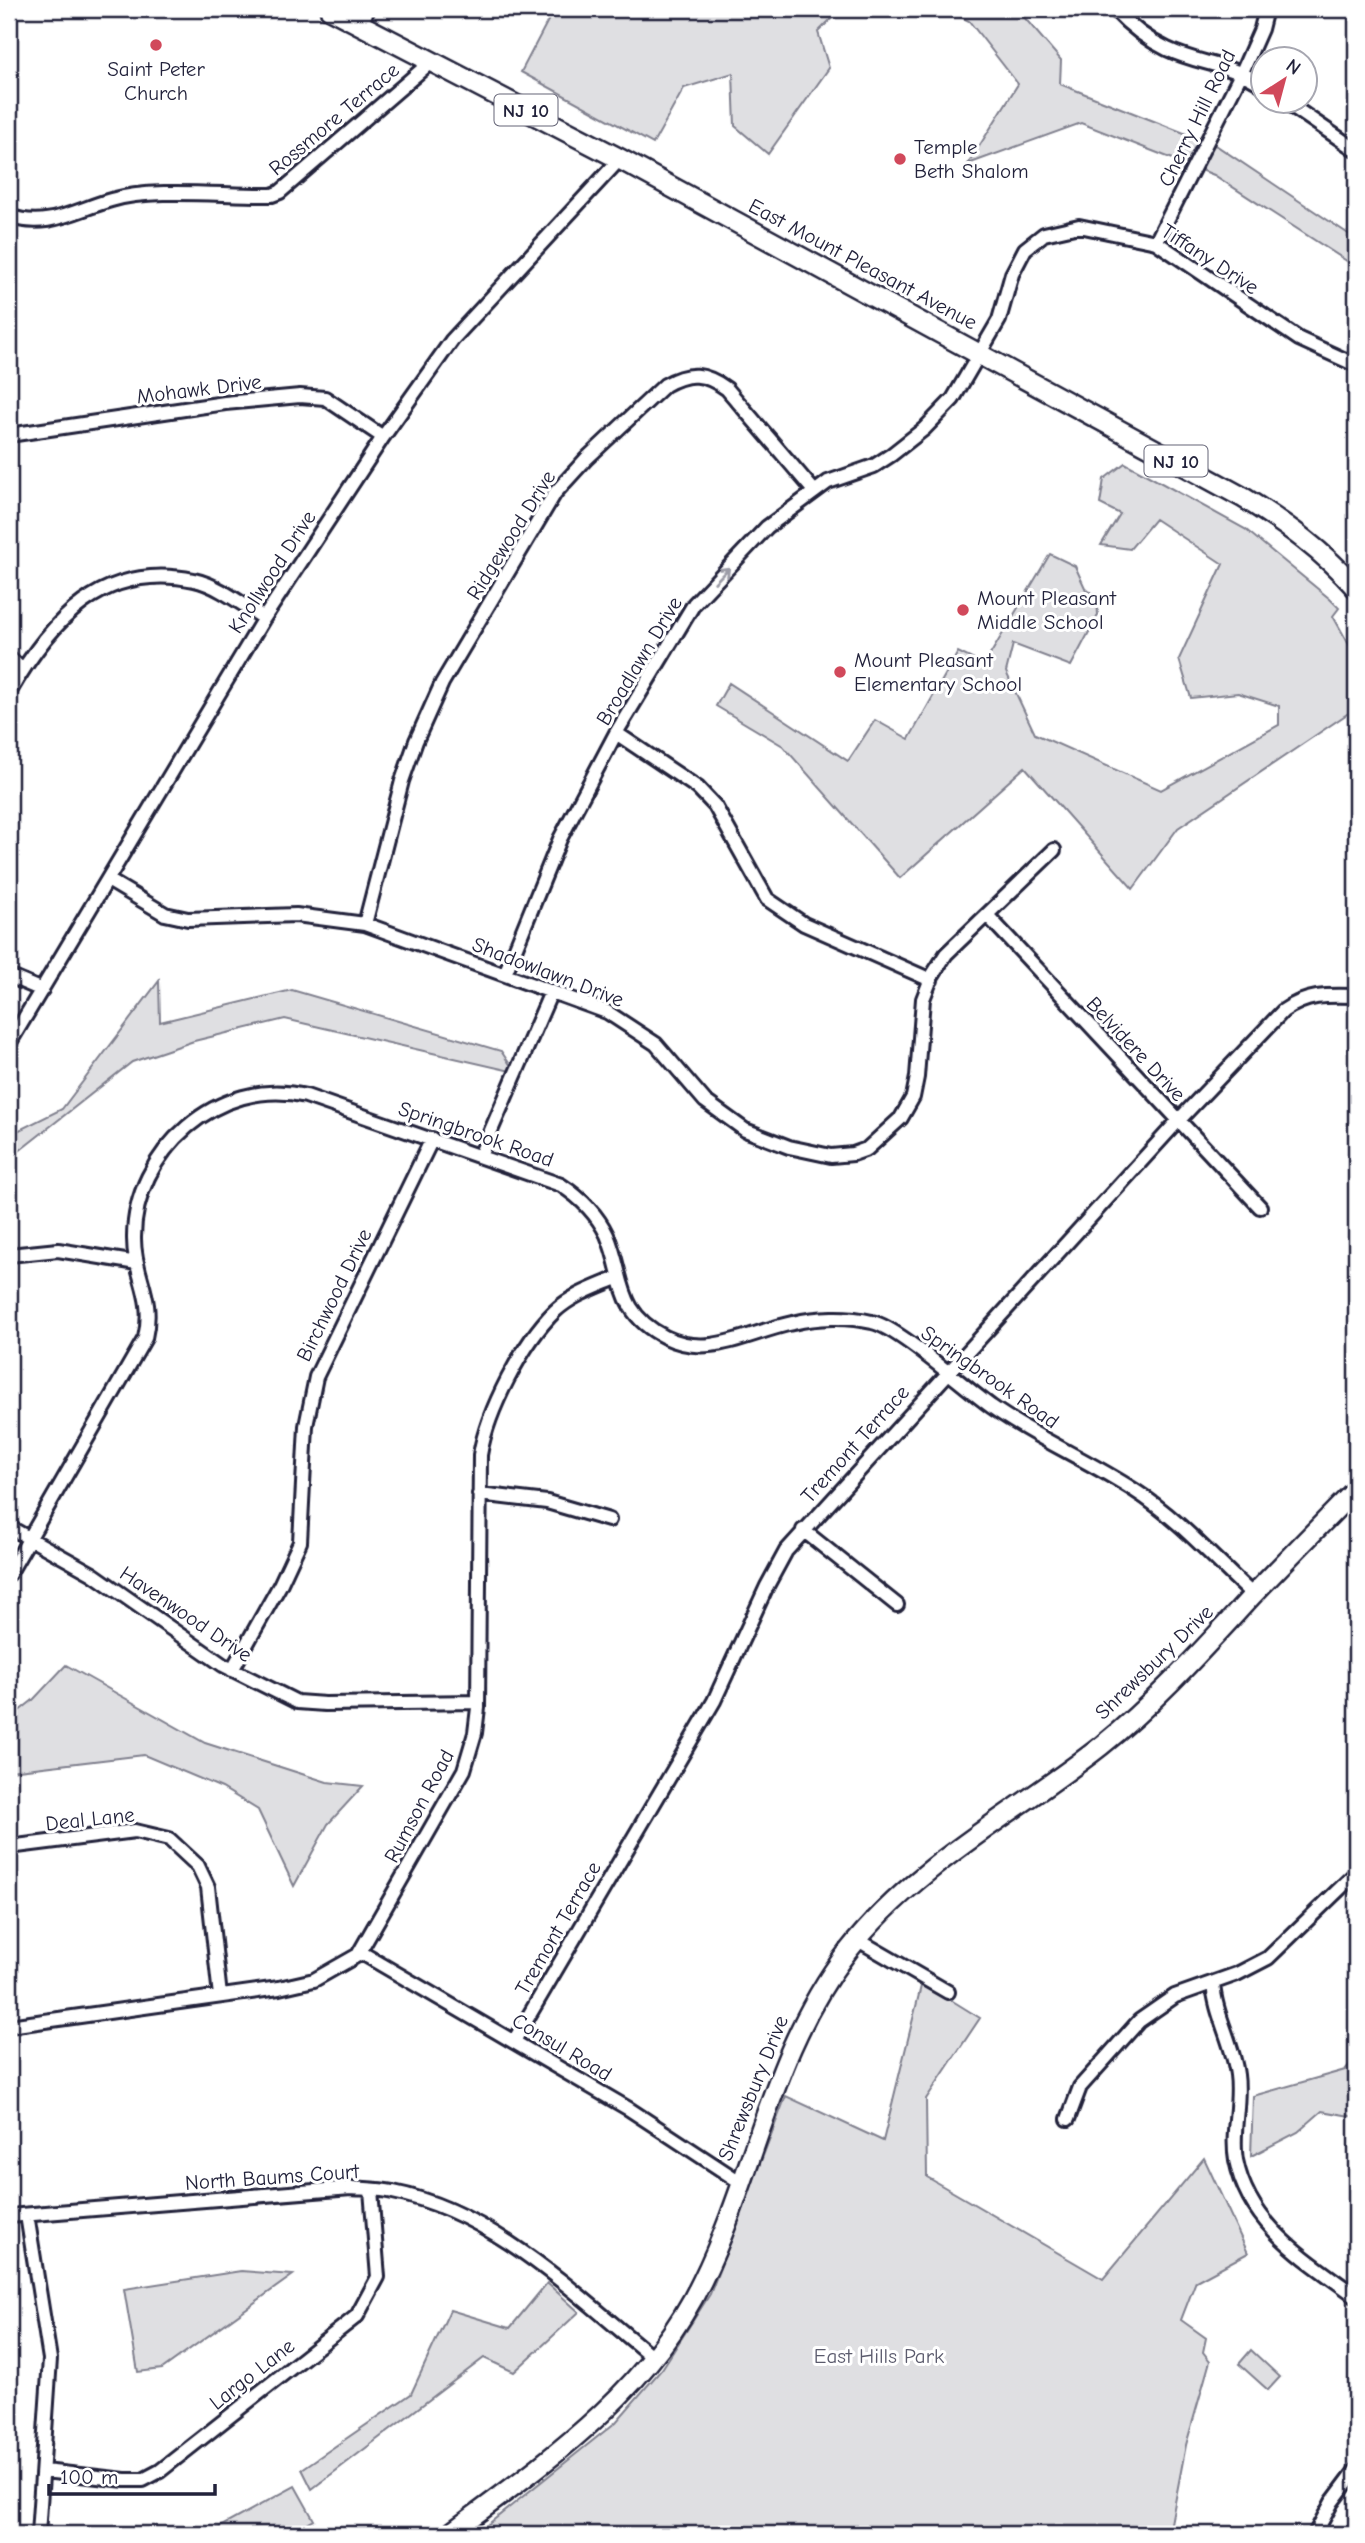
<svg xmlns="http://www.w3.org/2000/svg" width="1365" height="2543" font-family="'Comic Neue',sans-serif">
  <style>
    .green { fill: #dfdfe2; stroke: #80808e; stroke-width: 2 }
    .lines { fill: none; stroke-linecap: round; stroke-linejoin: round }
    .street-casing { stroke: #22223b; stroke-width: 18 }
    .secondary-casing { stroke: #22223b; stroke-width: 23 }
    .primary-casing { stroke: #22223b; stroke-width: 24 }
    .street { stroke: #fff; stroke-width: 12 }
    .secondary { stroke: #fff; stroke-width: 18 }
    .primary { stroke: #fff; stroke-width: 19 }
    .oneway { stroke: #9c9ca7 }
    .poi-dot { fill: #d1495b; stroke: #fff; stroke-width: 2.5 }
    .labels { text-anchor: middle; stroke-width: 6; stroke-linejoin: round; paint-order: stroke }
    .shield { fill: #fff; stroke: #646476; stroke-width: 2 }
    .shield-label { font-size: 19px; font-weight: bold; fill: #22223b }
    .poi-label { font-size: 21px; fill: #22223b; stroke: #fff; text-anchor: start }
    .street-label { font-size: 21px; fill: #22223b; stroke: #fff }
    .park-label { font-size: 21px; fill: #5b5b6d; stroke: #fff }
  </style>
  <rect width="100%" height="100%" fill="#fff"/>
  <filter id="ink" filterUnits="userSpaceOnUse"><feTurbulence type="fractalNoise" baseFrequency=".0143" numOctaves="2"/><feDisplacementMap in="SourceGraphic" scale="14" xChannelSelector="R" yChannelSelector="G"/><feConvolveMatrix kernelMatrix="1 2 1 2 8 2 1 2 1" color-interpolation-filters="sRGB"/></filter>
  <g filter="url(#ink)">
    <path class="green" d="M 554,9 L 841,9 L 818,32 L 829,68 L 768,154 L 735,126 L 733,73 L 684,88 L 653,144 L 521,72 Z
      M 946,9 L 1017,9 L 1061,60 L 1060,84 L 1217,146 L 1356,239 L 1356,267 L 1214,175 L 1081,123 L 968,164 L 1018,84 L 969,21 Z
      M 1125,463 L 1245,529 L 1330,599 L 1339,608 L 1333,616 L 1356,657 L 1356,708 L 1178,828 L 1133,889 L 1025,767 L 900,878 L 783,746 L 716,706 L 729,683 L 848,761 L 875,720 L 909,739 L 958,652 L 984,665 L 1050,554 L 1075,566 L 1086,590 L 1097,595 L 1098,615 L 1071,666 L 1013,644 L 1006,672 L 1035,734 L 1161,790 L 1279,725 L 1279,706 L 1238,693 L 1191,698 L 1179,659 L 1223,564 L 1155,519 L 1130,549 L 1101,545 L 1120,514 L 1100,504 L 1104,479 Z
      M 159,981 L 160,1022 L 292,990 L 501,1051 L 515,1072 L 285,1019 L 194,1041 L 132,1062 L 9,1159 L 9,1135 L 62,1109 Z
      M 66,1665 L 205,1743 L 327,1782 L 363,1786 L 328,1824 L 294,1886 L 258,1810 L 222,1788 L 144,1755 L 9,1771 L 9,1719 L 33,1700 Z
      M 922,1982 L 980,2018 L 926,2099 L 927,2177 L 1103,2279 L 1204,2158 L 1248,2253 L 1196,2281 L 1181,2320 L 1206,2338 L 1203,2352 L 1210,2361 L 1186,2445 L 1169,2534 L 476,2534 L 616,2422 L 662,2369 L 710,2294 L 786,2096 L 883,2141 Z
      M 1356,2057 L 1356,2117 L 1322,2111 L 1298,2132 L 1251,2156 L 1253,2096 L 1345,2070 Z
      M 241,2271 L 293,2275 L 162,2369 L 138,2372 L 124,2289 Z
      M 547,2283 L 579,2312 L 514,2372 L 484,2358 L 312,2489 L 302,2469 L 411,2394 L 450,2310 L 510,2328 Z
      M 1251,2350 L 1280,2377 L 1268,2390 L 1239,2364 Z
      M 295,2486 L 314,2520 L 289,2534 L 207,2534 Z"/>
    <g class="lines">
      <g class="street-casing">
        <path id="street" d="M 1114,9 C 1128,24 1148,40 1167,49 C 1200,65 1230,63 1264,86
          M 361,24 L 368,9
          M 1286,102 L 1356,150
          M 9,216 C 46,230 75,210 111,200 C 155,187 224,196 272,195 L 280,192 L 432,61
          M 1156,242 L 1242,72 L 1261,29 L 1266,9
          M 9,435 L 225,403 L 300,396 L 325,398 L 383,437
          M 9,657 L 22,670
          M 9,693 C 50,621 103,561 194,580 C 218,585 243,605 264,618
          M 616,733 L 698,788 L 715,806 L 767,899 L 804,924 L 931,980
          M 108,880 L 165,914 L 188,919 L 296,915 L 365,924 L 607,1012 L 656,1044 L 705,1101 L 745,1130 L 789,1147 L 831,1156 L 853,1154 L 867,1149 L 901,1118 L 913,1097 L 917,1077 L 923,999 L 932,976 L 946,954 L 1054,850
          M 987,915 L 1260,1207
          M 365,924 L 402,781 L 416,741 L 442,683 L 555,493 L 586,459 L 665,385 C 689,371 705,373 727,389 L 814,491
          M 505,974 L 560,839 L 616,733 L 694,604 L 767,527 L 828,482 L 874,466 L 891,455 L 924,429 L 953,399 L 999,320 L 1012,274 L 1025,249 L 1044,234 L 1079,226 L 1156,242 L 1299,339 L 1356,365
          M 9,976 L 42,990
          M 9,1044 L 264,618 L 383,437 L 452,340 L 620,159
          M 480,1156 L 551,992
          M 9,1255 L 58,1250 L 137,1263
          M 479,1494 L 547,1502 L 609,1520
          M 9,1527 L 93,1574 L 223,1665 L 297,1702 L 325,1704 L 478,1702
          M 803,1530 L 897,1605
          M 9,1574 L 145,1338 C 155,1296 134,1277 134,1239 C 133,1152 219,1075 306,1096 L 561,1185 C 581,1198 597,1214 607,1235 C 625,1277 615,1312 665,1337 C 710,1359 748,1332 793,1323 C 817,1317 847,1316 872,1322 C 898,1327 965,1388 992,1407 C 1037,1439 1088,1460 1134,1490 C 1178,1518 1215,1560 1253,1595
          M 232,1670 L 280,1585 L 300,1542 L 306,1426 L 316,1377 L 432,1139
          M 9,1847 L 135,1831 L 169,1839 L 198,1866 L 208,1887 L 220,1996
          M 858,1940 L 948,1992
          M 360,1952 L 629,2109 L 740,2182
          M 1213,1983 C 1215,2015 1233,2043 1237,2075 C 1241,2103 1231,2132 1236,2160 C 1249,2226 1306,2259 1356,2296
          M 9,2026 L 279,1988 L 314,1980 L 358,1955 L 464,1770 L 475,1733 L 478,1708 L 480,1455 C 487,1411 523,1342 555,1311 C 572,1295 596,1287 617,1278
          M 514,2041 L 714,1701 L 767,1586 L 786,1551 L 1177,1122 L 1283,1011 C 1307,994 1327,995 1356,996
          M 1068,2119 L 1080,2087 L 1139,2021 L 1175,1996 L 1237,1974 L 1268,1958 L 1356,1873
          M 27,2215 L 50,2359 L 38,2534
          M 9,2216 L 351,2188 C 365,2189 380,2189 393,2192 C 495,2212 577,2296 654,2358
          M 44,2471 L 125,2480 L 143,2480 L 160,2471 L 357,2316 L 378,2277 L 371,2190
          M 1315,2534 L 1332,2502 L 1356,2470"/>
      </g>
      <g class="secondary-casing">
        <path id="secondary" d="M 449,2534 C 546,2462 648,2393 702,2281 C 756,2171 772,2049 848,1951 C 916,1864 1016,1813 1101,1746 C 1157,1701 1204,1648 1252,1596 C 1286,1560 1322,1524 1356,1489"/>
      </g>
      <g class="primary-casing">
        <path id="primary" d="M 330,9 L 620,159 L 1244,498 C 1286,524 1323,551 1356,588"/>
      </g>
      <use href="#street" class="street"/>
      <use href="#secondary" class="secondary"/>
      <use href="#primary" class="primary"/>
    </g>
    <defs><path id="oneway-shaft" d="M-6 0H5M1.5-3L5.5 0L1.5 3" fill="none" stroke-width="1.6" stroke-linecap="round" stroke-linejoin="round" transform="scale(1.75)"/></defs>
    <use class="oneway" href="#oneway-shaft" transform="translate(722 575) rotate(-46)"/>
  </g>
  <g class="poi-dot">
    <circle cx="156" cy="45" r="7"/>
    <circle cx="900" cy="159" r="7"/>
    <circle cx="963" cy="610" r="7"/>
    <circle cx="840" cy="672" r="7"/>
  </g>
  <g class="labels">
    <g class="shield">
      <rect x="494.5" y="94.5" width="63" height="31" rx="5"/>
      <rect x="1144.5" y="445.5" width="63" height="31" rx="5"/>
    </g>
    <g class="shield-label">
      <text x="526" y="117">NJ 10</text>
      <text x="1176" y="468">NJ 10</text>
    </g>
    <g class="poi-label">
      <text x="156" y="76" text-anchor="middle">Saint Peter<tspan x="156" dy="24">Church</tspan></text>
      <text x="914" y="154">Temple<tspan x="914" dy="24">Beth Shalom</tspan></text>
      <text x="977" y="605">Mount Pleasant<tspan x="977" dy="24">Middle School</tspan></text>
      <text x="854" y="667">Mount Pleasant<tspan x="854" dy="24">Elementary School</tspan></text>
    </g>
    <g class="street-label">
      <text transform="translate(1197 118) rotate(-64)" y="7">Cherry Hill Road</text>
      <text transform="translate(334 119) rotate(-40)" y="7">Rossmore Terrace</text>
      <text transform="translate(1210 259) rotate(33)" y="7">Tiffany Drive</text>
      <text transform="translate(863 264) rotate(28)" y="7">East Mount Pleasant Avenue</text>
      <text transform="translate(199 389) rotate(-7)" y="7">Mohawk Drive</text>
      <text transform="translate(511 535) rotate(-58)" y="7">Ridgewood Drive</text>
      <text transform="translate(272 572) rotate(-57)" y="7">Knollwood Drive</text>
      <text transform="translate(639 661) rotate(-59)" y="7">Broadlawn Drive</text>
      <text transform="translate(548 972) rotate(21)" y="7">Shadowlawn Drive</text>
      <text transform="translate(1136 1049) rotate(47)" y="7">Belvidere Drive</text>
      <text transform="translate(476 1134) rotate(19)" y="7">Springbrook Road</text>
      <text transform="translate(334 1295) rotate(-64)" y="7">Birchwood Drive</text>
      <text transform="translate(990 1377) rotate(35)" y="7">Springbrook Road</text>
      <text transform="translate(855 1444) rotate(-48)" y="7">Tremont Terrace</text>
      <text transform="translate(186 1614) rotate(34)" y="7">Havenwood Drive</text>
      <text transform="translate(1154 1662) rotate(-44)" y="7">Shrewsbury Drive</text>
      <text transform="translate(419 1806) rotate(-62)" y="7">Rumson Road</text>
      <text transform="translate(90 1819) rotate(-6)" y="7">Deal Lane</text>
      <text transform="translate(558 1928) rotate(-60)" y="7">Tremont Terrace</text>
      <text transform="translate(562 2047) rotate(31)" y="7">Consul Road</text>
      <text transform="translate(753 2088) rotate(-68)" y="7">Shrewsbury Drive</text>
      <text transform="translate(272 2177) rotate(-4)" y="7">North Baums Court</text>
      <text transform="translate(252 2374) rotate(-38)" y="7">Largo Lane</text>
    </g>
    <g class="park-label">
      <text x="879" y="2363">East Hills Park</text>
    </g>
  </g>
  <rect width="1365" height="2543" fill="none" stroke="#fff" stroke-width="35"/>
  <rect x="18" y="18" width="1330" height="2508" fill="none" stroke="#22223b" stroke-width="2.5" filter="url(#ink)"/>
  <g transform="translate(1284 80) rotate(36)"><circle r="33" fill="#ffffff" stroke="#a7a7b1" stroke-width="2"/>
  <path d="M0-5L12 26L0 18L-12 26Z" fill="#d1495b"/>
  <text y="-10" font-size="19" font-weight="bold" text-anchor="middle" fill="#22223b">N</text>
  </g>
  <path d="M49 2484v10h166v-10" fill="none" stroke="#22223b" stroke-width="3.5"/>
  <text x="60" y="2484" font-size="21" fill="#22223b" stroke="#ffffff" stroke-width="5" paint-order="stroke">100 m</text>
</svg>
